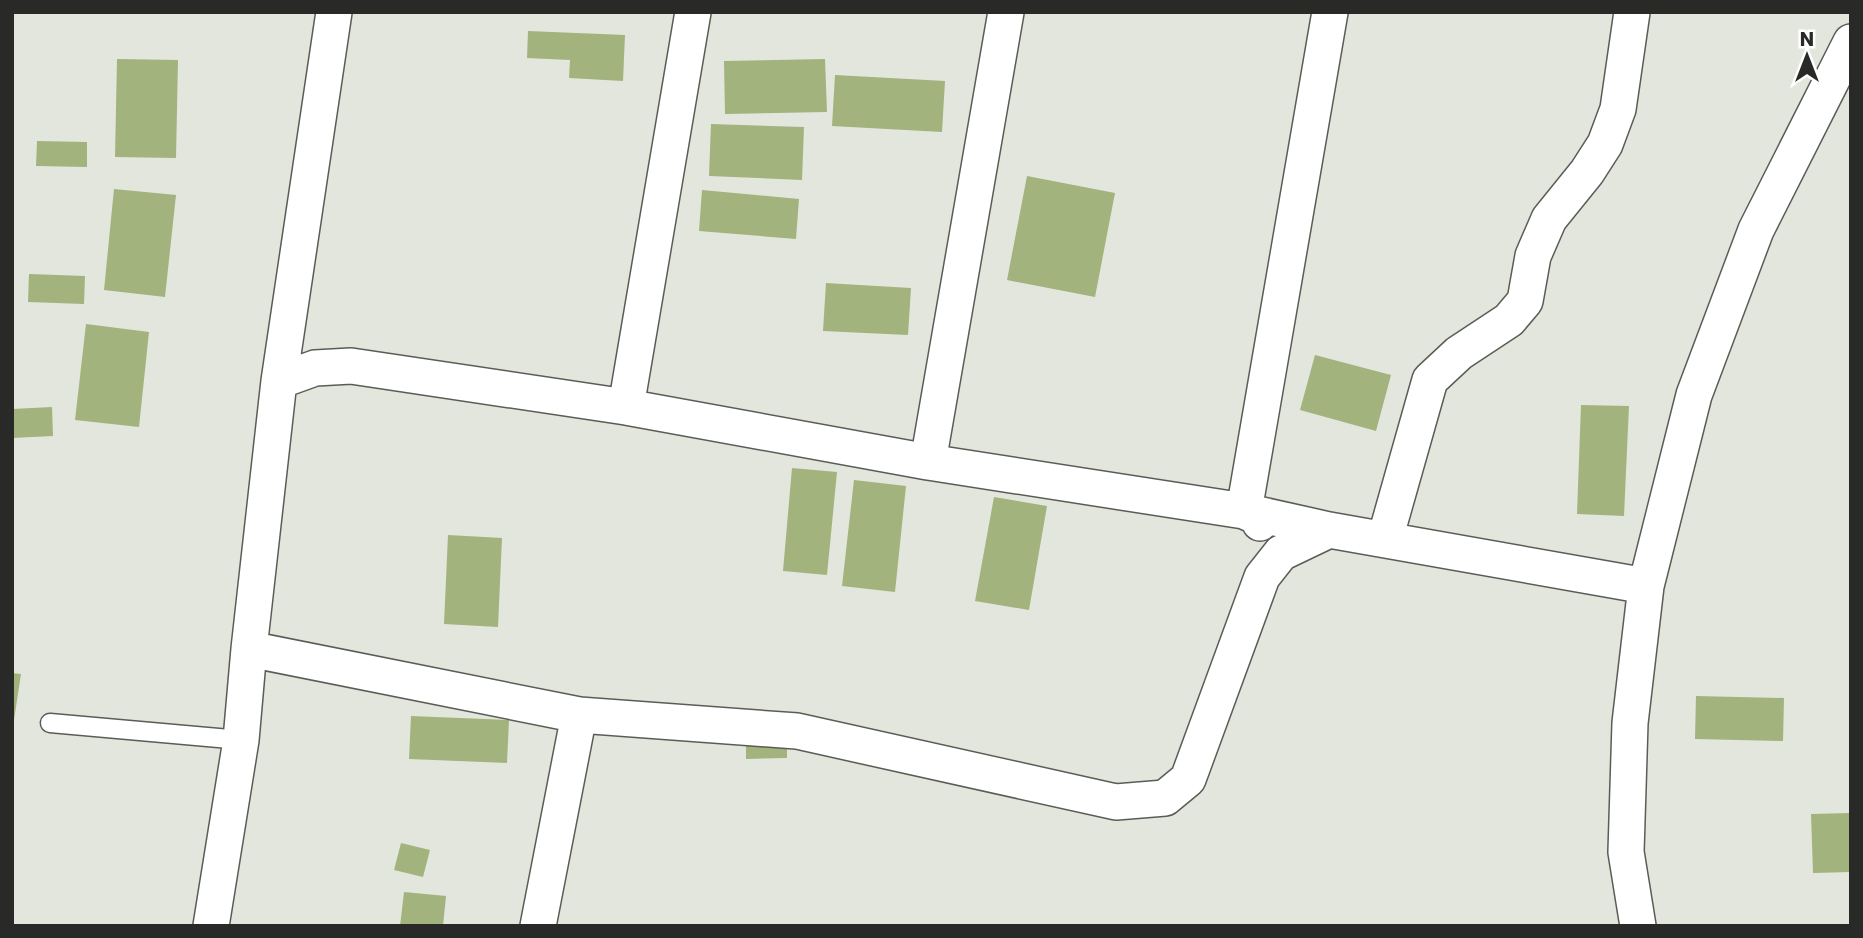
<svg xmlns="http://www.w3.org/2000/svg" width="1863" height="938" font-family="Poppins,sans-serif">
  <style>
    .building { fill: #a2b37d }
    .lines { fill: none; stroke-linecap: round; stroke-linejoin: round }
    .lane-casing { stroke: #5a5d56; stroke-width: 21 }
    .street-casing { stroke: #5a5d56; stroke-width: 38 }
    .lane { stroke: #fff; stroke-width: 18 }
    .street { stroke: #fff; stroke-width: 35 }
  </style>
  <rect width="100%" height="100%" fill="#e3e6dd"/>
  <path class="building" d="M 528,31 L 625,35 L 623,81 L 569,78 L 570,60 L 527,58 Z
    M 117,59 L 178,60 L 176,158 L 115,157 Z
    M 825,59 L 827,112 L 725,114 L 724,61 Z
    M 835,75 L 945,81 L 942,132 L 832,126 Z
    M 711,124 L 804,127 L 802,180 L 709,176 Z
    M 37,141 L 87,142 L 87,167 L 36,166 Z
    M 1027,176 L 1115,193 L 1095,297 L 1007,280 Z
    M 114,189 L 176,195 L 165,297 L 104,290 Z
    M 702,190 L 799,199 L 796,239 L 699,231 Z
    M 29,274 L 85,276 L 84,304 L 28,302 Z
    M 826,283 L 911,288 L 908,335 L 823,331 Z
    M 86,324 L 149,332 L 139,427 L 75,420 Z
    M 1315,355 L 1391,375 L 1376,431 L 1300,410 Z
    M 1581,405 L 1629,406 L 1624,516 L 1577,514 Z
    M 52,407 L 53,436 L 12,438 L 12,409 Z
    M 792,468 L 837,472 L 827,575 L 783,571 Z
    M 854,480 L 906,486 L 895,592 L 842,586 Z
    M 994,497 L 1047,506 L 1029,610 L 975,601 Z
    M 448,535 L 502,538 L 498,627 L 444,624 Z
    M 12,673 L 21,674 L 14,720 L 12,719 Z
    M 1696,696 L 1784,698 L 1783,741 L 1695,739 Z
    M 411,716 L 509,720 L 507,763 L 409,759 Z
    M 787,738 L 787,758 L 746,759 L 746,740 Z
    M 1851,813 L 1851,872 L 1813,873 L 1811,814 Z
    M 401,843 L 430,850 L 423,877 L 394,870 Z
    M 404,892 L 446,896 L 443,926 L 400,926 Z"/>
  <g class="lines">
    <g class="lane-casing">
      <path id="lane" d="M 50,723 L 241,740"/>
    </g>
    <g class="street-casing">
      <path id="street" d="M 279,381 L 315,368 L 351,366 L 626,407 L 928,462 L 1244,511 L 1329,530 L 1646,586
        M 626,407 L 693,12
        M 928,462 L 1006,12
        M 1260,523 L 1260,518 L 1244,511 L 1330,12
        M 1385,539 L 1430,380 L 1459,353 L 1509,320 L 1525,301 L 1533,256 L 1549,219 L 1587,172 L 1605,144 L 1618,109 L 1632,12
        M 249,649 L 579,715 L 797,731 L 1116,802 L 1165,798 L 1188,779 L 1262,577 L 1281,553 L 1329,530
        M 211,926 L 241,740 L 249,649 L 279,381 L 334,12
        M 538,926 L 579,715
        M 1638,926 L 1626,852 L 1630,723 L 1646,586 L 1694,395 L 1756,230 L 1851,42"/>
    </g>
    <use href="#lane" class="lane"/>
    <use href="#street" class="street"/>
  </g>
  <rect width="1863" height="938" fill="none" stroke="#292a27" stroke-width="28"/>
  <g transform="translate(1807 56)" stroke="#ffffff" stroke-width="5" paint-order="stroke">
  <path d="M0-5L12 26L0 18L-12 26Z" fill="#292a27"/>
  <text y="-10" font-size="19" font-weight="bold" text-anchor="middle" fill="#292a27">N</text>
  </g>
</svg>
